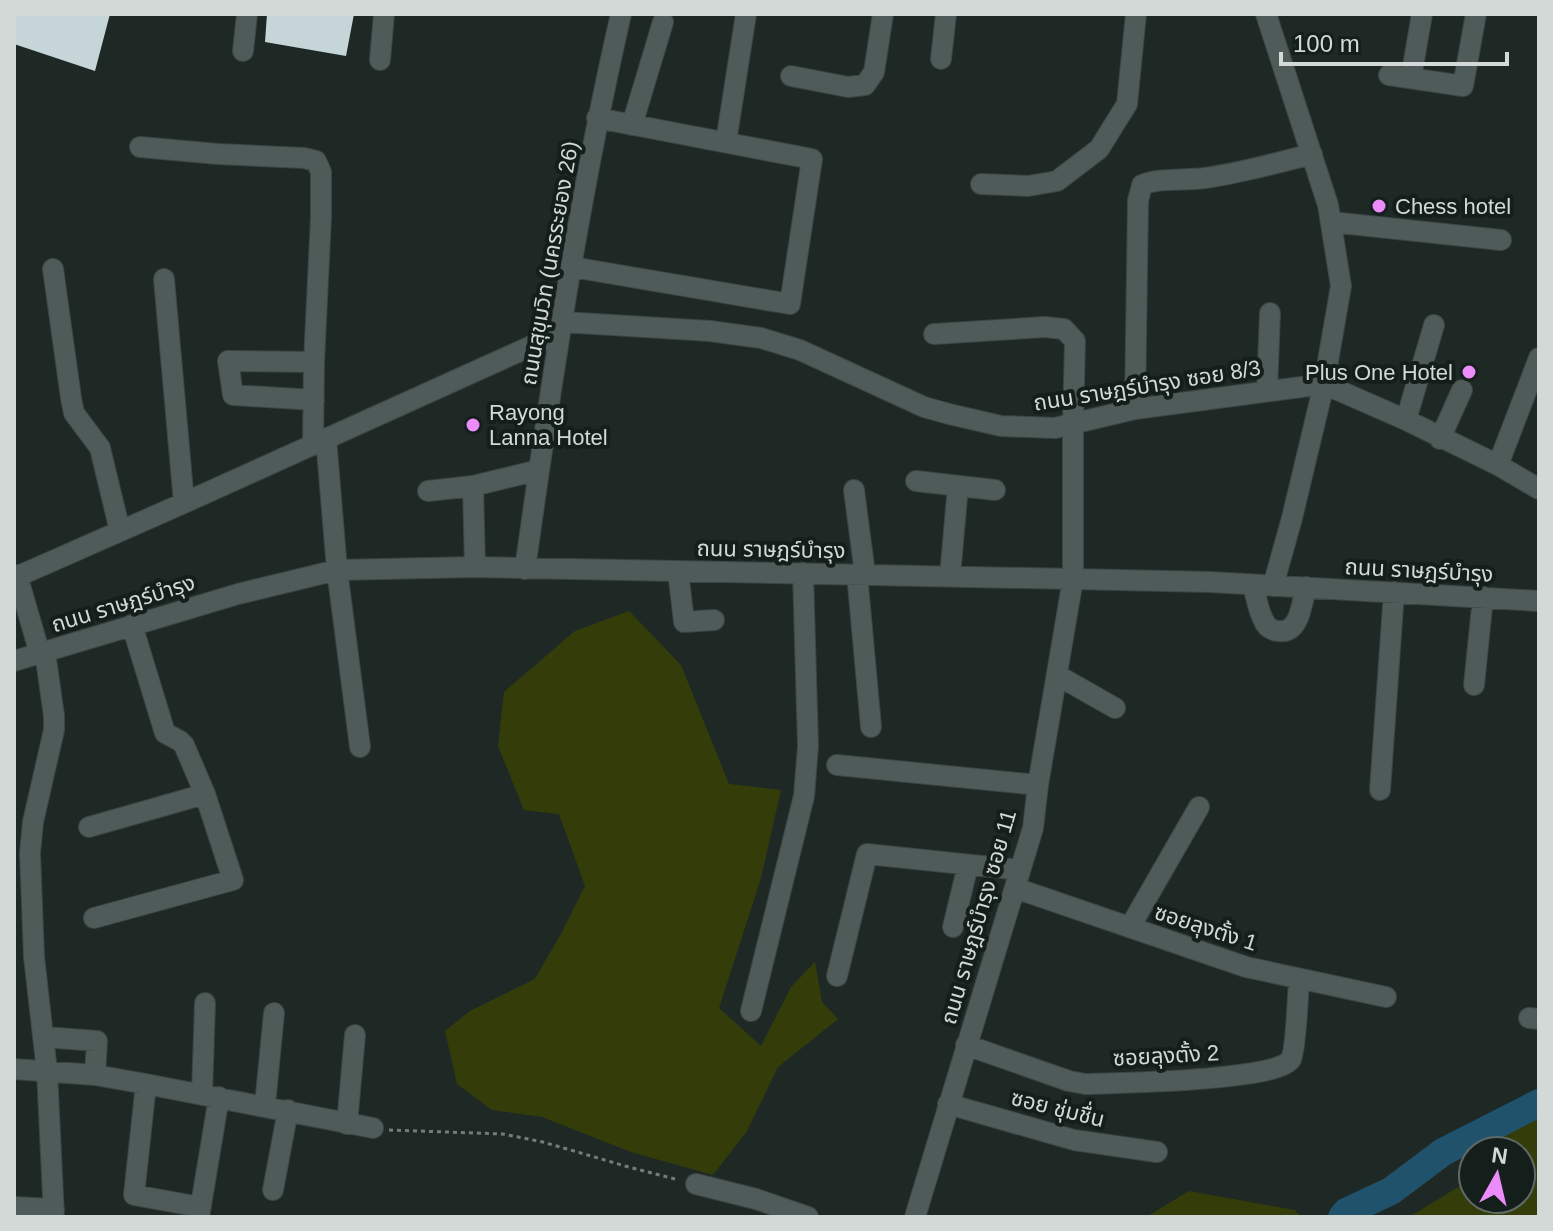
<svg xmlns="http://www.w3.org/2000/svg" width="1553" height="1231" font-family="Arial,'Noto Sans Thai',sans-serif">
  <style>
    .green { fill: #343d09 }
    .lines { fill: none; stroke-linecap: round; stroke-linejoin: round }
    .river { stroke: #21526c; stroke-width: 28 }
    .building { fill: #c6d5d7 }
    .minor-casing { stroke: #3c4543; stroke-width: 22 }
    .path { stroke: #747d7b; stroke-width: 3; stroke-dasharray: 4 4; stroke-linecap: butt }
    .minor { stroke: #4f5b58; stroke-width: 20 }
    .poi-dot { fill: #ec8cfb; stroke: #141f1c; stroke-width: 3 }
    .labels { text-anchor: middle; stroke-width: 8; stroke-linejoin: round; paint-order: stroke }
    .poi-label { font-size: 22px; fill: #d2d9d7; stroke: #141f1c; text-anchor: start }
    .street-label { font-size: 22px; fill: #d2d9d7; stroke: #141f1c }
  </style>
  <rect width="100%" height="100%" fill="#1e2926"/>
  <path class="green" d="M 629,611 L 681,665 L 729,784 L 781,790 L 761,878 L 719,1008 L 761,1046 L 791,987 L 815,962 L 822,1002 L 838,1019 L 778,1067 L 747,1131 L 713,1175 L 631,1152 L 542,1117 L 492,1110 L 457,1084 L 445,1031 L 470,1011 L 535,979 L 562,932 L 585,886 L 559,814 L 524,810 L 498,746 L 504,692 L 575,631 Z
    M 1539,1118 L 1539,1217 L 1409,1217 L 1473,1178 L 1473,1199 L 1521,1199 L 1521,1151 L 1494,1151 L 1509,1129 Z
    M 1189,1191 L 1295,1210 L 1301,1217 L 1146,1217 Z"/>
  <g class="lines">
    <path class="river" d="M 1342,1217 L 1346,1212 L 1391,1191 L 1443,1152 L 1539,1103"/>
  </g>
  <path class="building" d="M 14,14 L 110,14 L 95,71 L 14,44 Z
    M 267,14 L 354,14 L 346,56 L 265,42 Z"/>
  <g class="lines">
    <g class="minor-casing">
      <path id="minor" d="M 1266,14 L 1328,205 L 1341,286 L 1324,384 L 1292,518 L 1273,586
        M 243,51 L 247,14
        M 941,59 L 946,14
        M 380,60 L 384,14
        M 1389,75 L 1463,86 L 1476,14
        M 791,76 L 848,87 L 865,85 L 874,72 L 883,14
        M 1411,78 L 1422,14
        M 632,125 L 663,22
        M 726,142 L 746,14
        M 140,147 L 218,154 L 304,158 L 316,161 L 321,172 L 321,217 L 314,362 L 313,444
        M 981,184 L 1028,186 L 1057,181 L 1099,149 L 1127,104 L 1136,14
        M 1331,222 L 1501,240
        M 572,267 L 790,304 L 812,159 L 597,118
        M 53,269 L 71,398 L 74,413 L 100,448 L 120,531
        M 164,279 L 184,503
        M 563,322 L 710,331 L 761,338 L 800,350 L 924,407 L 949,414 L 1001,426 L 1055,428 L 1135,409 L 1324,384 L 1406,420 L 1498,465 L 1539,489
        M 1267,391 L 1270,313
        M 314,400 L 233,395 L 228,361 L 314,362
        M 1135,409 L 1138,201 L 1142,185 C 1161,177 1185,181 1205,178 C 1241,173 1277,163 1312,154
        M 1406,420 L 1434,325
        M 326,438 L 337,570 L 360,747
        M 1440,439 L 1462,390
        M 1498,465 L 1539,358
        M 916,481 L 995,490
        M 473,486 L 475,567
        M 854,490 L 865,574
        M 428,491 L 473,486 L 539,470
        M 525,569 C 551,383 579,197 621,14
        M 678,571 L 684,622 L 714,620
        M 857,574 L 871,727
        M 17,575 L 40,654
        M 950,576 L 958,486
        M 14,578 L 184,503 L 560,333
        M 1253,585 C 1256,596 1258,611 1264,621 C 1266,627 1273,631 1279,631 C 1300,634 1302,602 1306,587
        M 45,652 L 54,716 L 54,730 L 33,822 L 30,853 L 34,957 L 47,1071 L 54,1217
        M 14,661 L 238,594 L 337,570 L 475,567 L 1073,579 L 1210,582 L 1539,601
        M 1057,675 L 1115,708
        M 1474,685 L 1483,597
        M 837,765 L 1038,785
        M 1380,790 L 1394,592
        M 89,827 L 205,794
        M 1015,888 L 1246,967 L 1386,997
        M 94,918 L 233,880 L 205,794 L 184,745 L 180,741 L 165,733 L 132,625
        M 953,927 L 968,865
        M 1130,927 L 1199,807
        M 837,976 L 867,854 L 1020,870
        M 751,1011 L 804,796 L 808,746 L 803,573
        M 1529,1018 L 1539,1019
        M 44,1037 L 97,1041 L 95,1075
        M 966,1045 L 1069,1081 L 1085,1084 C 1115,1083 1280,1081 1291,1059 C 1296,1049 1298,994 1299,979
        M 14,1069 L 95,1075 L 146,1084 L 373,1128
        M 146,1084 L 134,1195 L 200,1207
        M 202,1094 L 205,1003
        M 948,1104 L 1074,1140 L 1157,1152
        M 265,1105 L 274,1013
        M 347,1124 L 355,1035
        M 696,1184 L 756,1199 L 808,1217
        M 273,1190 L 288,1110
        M 14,1207 L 54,1209
        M 199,1217 L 219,1097
        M 915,1217 L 1033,828 L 1038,785 L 1073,579 L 1073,423 L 1075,341 L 1064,329 L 1045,327 L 934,334"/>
    </g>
    <path class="path" d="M 389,1130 L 503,1134 L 543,1142 L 625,1166 L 679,1180"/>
    <use href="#minor" class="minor"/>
  </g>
  <g class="poi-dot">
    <circle cx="1379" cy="206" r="8"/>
    <circle cx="1469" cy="372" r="8"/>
    <circle cx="473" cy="425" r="8"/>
  </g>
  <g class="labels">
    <g class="poi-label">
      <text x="1395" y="214">Chess hotel</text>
      <text x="1453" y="380" text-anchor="end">Plus One Hotel</text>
      <text x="489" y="420">Rayong<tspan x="489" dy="25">Lanna Hotel</tspan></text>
    </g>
    <g class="street-label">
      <text transform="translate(549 263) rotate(-80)" y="8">ถนนสุขุมวิท (นครระยอง 26)</text>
      <text transform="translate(1147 385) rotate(-9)" y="8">ถนน ราษฎร์บำรุง ซอย 8/3</text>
      <text transform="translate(771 549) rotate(1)" y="8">ถนน ราษฎร์บำรุง</text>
      <text transform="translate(1419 570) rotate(3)" y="8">ถนน ราษฎร์บำรุง</text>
      <text transform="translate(123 603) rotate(-17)" y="8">ถนน ราษฎร์บำรุง</text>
      <text transform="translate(978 917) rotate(-74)" y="8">ถนน ราษฎร์บำรุง ซอย 11</text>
      <text transform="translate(1206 927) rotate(18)" y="8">ซอยลุงตั้ง 1</text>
      <text transform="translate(1166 1055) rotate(-3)" y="8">ซอยลุงตั้ง 2</text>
      <text transform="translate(1058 1108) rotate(14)" y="8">ซอย ชุ่มชื่น</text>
    </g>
  </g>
  <rect width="1553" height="1231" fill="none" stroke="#d2d9d7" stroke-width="32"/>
  <g transform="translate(1497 1175) rotate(8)"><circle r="38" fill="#141f1c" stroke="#606967" stroke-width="2"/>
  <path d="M0-6L14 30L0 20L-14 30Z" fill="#ec8cfb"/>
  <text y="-12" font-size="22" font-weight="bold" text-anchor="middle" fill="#d2d9d7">N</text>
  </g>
  <path d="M1281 52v12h226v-12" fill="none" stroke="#d2d9d7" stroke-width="4"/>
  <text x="1293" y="52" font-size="24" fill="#d2d9d7" stroke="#141f1c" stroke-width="6" paint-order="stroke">100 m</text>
</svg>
